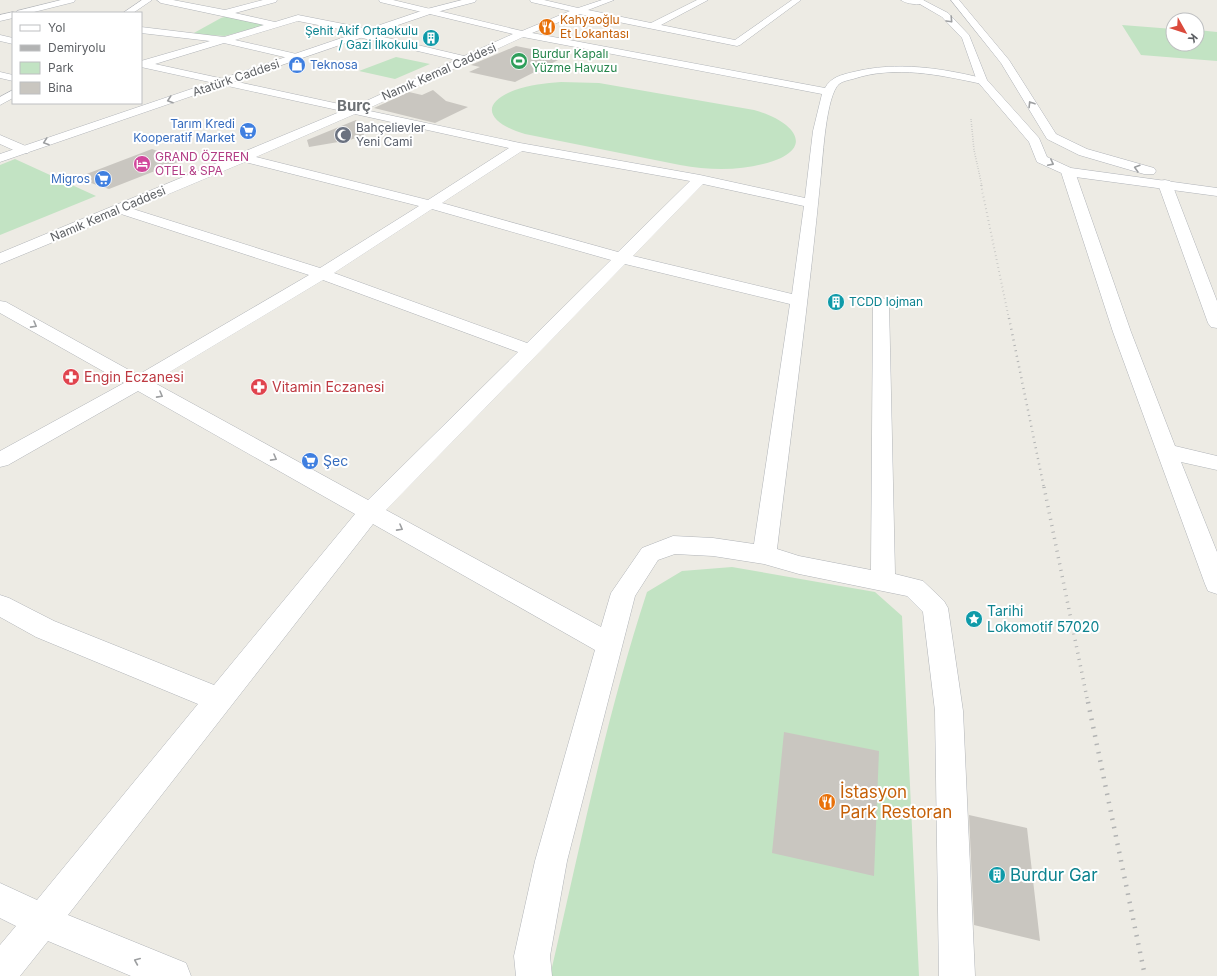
<svg xmlns="http://www.w3.org/2000/svg" width="1217" height="976" font-family="Inter,sans-serif">
  <style>
    .green { fill: #c2e3c3 }
    .building { fill: #c9c6c0 }
    .lines { fill: none; stroke-linecap: round; stroke-linejoin: round }
    .street-casing { stroke: #b1b4b8; stroke-width: 1 }
    .secondary-casing { stroke: #b0b3b8; stroke-width: 1 }
    .street { fill: #fff; fill-rule: evenodd }
    .secondary { fill: #fff; fill-rule: evenodd }
    .rail-far4 { stroke: #b2b3b3; stroke-width: 1.5; stroke-dasharray: 0.5 2; stroke-linecap: butt }
    .rail-far3 { stroke: #b2b3b3; stroke-width: 2; stroke-dasharray: 0.5 3.5; stroke-linecap: butt }
    .rail-far2 { stroke: #b2b3b3; stroke-width: 2.5; stroke-dasharray: 1 4.5; stroke-linecap: butt }
    .rail-far1 { stroke: #b2b3b3; stroke-width: 3.5; stroke-dasharray: 1 5.5; stroke-linecap: butt }
    .rail { stroke: #b2b3b3; stroke-width: 4.5; stroke-dasharray: 1.5 7; stroke-linecap: butt }
    .oneway { stroke: #9d9fa1 }
    .labels { text-anchor: middle; stroke-width: 4; stroke-linejoin: round; paint-order: stroke }
    .far-food-label { font-size: 12px; fill: #c56008; stroke: #fff; text-anchor: start }
    .far-culture-label { font-size: 12px; fill: #0d838f; stroke: #fff; text-anchor: end }
    .far-leisure-label { font-size: 12px; fill: #27864d; stroke: #fff; text-anchor: start }
    .far-shop-label { font-size: 12px; fill: #366cbe; stroke: #fff; text-anchor: end }
    .far-street-label { font-size: 12px; fill: #5c5f63; stroke: #fff }
    .far-worship-label { font-size: 12px; fill: #5b616d; stroke: #fff; text-anchor: start }
    .far-hotel-label { font-size: 12px; fill: #b23c85; stroke: #fff; text-anchor: start }
    .health-label { font-size: 14px; fill: #be3a42; stroke: #fff; text-anchor: start }
    .shop-label { font-size: 14px; fill: #366cbe; stroke: #fff; text-anchor: start }
    .culture-label { font-size: 14px; fill: #0d838f; stroke: #fff; text-anchor: start }
    .far-district-label { font-size: 15px; font-weight: bold; fill: #6d7175; stroke: #fff }
    .near-food-label { font-size: 17px; fill: #c56008; stroke: #fff; text-anchor: start }
    .near-culture-label { font-size: 17px; fill: #0d838f; stroke: #fff; text-anchor: start }
  </style>
  <rect width="100%" height="100%" fill="#edebe4"/>
  <path class="green" d="M 228,16 L 263,24 L 262,26 L 225,36 L 192,34 L 221,18 Z
    M 1122,25 L 1173,29 L 1173,44 L 1197,44 L 1197,30 L 1217,32 L 1217,61 L 1141,55 Z
    M 396,57 L 430,64 L 395,79 L 359,71 Z
    M 561,82 L 599,83 L 754,110 C 795,121 819,150 763,164 C 736,171 708,170 680,165 L 525,134 C 494,125 474,106 515,90 C 530,85 545,83 561,82 Z
    M 15,159 L 96,196 L 0,235 L 0,165 Z
    M 732,567 L 875,592 L 902,616 L 919,976 L 550,976 C 580,847 606,717 647,592 L 682,571 Z"/>
  <path class="building" d="M 516,46 L 566,56 L 515,82 L 469,72 L 480,67 L 471,65 Z
    M 433,90 L 446,101 L 468,107 L 435,123 L 374,108 L 409,92 L 422,95 Z
    M 356,120 L 364,135 L 350,140 L 309,147 L 307,140 Z
    M 152,149 L 183,160 L 109,189 L 76,178 Z
    M 784,732 L 879,751 L 874,876 L 772,853 Z
    M 969,815 L 1027,828 L 1040,941 L 974,925 Z"/>
  <g class="lines">
    <g class="street-casing">
      <path id="street" d="M 61,0 L 75,0 L 74,2 L 30,13 L 16,13 L 17,11 Z
        M 142,0 L 152,0 L 133,13 L 123,13 Z
        M 157,0 L 173,0 L 225,10 L 263,0 L 277,0 L 276,2 L 235,13 L 275,22 L 298,15 L 369,29 L 374,32 L 371,34 L 464,56 L 513,34 L 380,2 L 379,0 L 393,0 L 522,31 L 570,11 L 531,2 L 530,0 L 544,0 L 578,8 L 602,0 L 614,0 L 588,10 L 651,23 L 697,0 L 708,0 L 661,25 L 735,40 L 792,0 L 801,0 L 740,45 L 737,46 L 579,14 L 532,33 L 825,88 C 831,77 841,75 853,72 C 897,61 942,68 986,79 L 987,81 L 982,84 C 940,75 895,65 853,79 C 849,80 843,81 839,84 C 826,96 823,156 821,174 C 809,299 792,424 777,549 L 799,556 L 871,570 L 873,303 L 875,299 L 881,298 L 887,299 L 889,303 L 895,574 L 923,581 L 944,601 L 948,608 L 963,711 L 975,976 L 939,976 L 935,711 L 923,612 L 907,596 L 799,574 L 764,564 L 713,556 L 675,554 L 658,560 L 635,596 L 567,861 L 550,956 L 552,976 L 516,976 L 514,956 L 535,861 L 595,650 L 373,524 L 68,915 L 186,963 L 191,976 L 131,976 L 48,941 L 20,976 L 0,976 L 0,945 L 16,926 L 0,918 L 0,883 L 37,900 L 198,704 L 36,637 L 0,617 L 0,595 L 9,598 L 54,621 L 214,685 L 355,514 L 138,391 L 8,465 L 0,467 L 0,451 L 124,383 L 0,313 L 0,301 L 6,302 L 138,375 L 309,275 L 121,214 L 0,264 L 0,253 L 342,111 L 141,67 L 141,61 L 210,41 L 141,33 L 141,27 L 224,37 L 264,25 L 161,3 ZM 298,21 L 359,33 L 356,35 L 358,37 L 456,60 L 353,107 L 155,64 L 224,43 L 297,60 L 301,59 L 302,57 L 301,55 L 235,40 ZM 523,37 L 822,94 L 813,131 L 805,198 L 700,175 L 520,143 L 365,110 ZM 355,114 L 509,148 L 428,200 L 256,157 ZM 522,151 L 690,181 L 618,252 L 442,203 ZM 245,162 L 419,206 L 320,268 L 133,209 ZM 703,184 L 804,206 L 792,294 L 633,256 ZM 432,209 L 611,260 L 527,343 L 334,273 ZM 625,264 L 790,304 L 754,544 L 713,538 L 673,536 L 642,548 L 611,593 L 601,627 L 386,510 ZM 323,280 L 518,352 L 368,500 L 153,382 Z
        M 901,0 L 923,0 L 925,2 C 920,6 906,4 901,0 Z
        M 13,12 L 16,13 L 13,13 L 13,18 L 0,21 L 0,15 Z
        M 0,35 L 13,38 L 13,44 L 0,41 Z
        M 0,72 L 13,75 L 13,81 L 0,78 Z
        M 13,90 L 13,98 L 0,105 L 0,97 Z
        M 0,135 L 28,147 L 30,150 L 28,153 L 20,153 L 0,144 Z
        M 1068,168 L 1073,169 L 1075,172 L 1131,332 L 1175,446 L 1217,456 L 1217,470 L 1181,462 L 1217,552 L 1217,594 L 1208,591 L 1205,584 L 1113,332 L 1061,172 L 1063,169 Z
        M 1165,180 L 1170,181 L 1172,184 L 1217,301 L 1217,328 L 1211,327 L 1208,323 L 1158,184 L 1160,181 Z"/>
    </g>
    <g class="secondary-casing">
      <path id="secondary" d="M 462,0 L 476,0 L 475,2 L 433,13 L 0,162 L 0,154 L 427,9 Z
        M 913,0 L 923,0 L 948,13 L 969,35 L 987,80 L 1039,138 L 1047,157 L 1071,168 L 1217,188 L 1217,196 L 1068,176 L 1037,162 L 1029,142 L 977,81 L 962,38 L 942,17 Z
        M 951,0 L 959,0 L 1009,60 L 1056,134 L 1087,149 L 1154,168 L 1156,171 L 1154,174 L 1144,174 L 1079,155 L 1047,139 L 1001,63 Z"/>
    </g>
    <use href="#street" class="street"/>
    <use href="#secondary" class="secondary"/>
    <path class="rail-far4" d="M 971,119 L 974,150 L 982,186"/>
    <path class="rail-far3" d="M 981,185 L 1009,319"/>
    <path class="rail-far2" d="M 1009,318 L 1044,488"/>
    <path class="rail-far1" d="M 1044,487 L 1088,703"/>
    <path class="rail" d="M 1088,702 L 1145,976"/>
  </g>
  <defs><path id="oneway-chevron" d="M-2-3.5L2.5 0L-2 3.5" fill="none" stroke-width="1.6" stroke-linecap="round" stroke-linejoin="round"/></defs>
  <g class="oneway">
    <use href="#oneway-chevron" transform="translate(950 20) rotate(47)"/>
    <use href="#oneway-chevron" transform="translate(170 100) rotate(161)"/>
    <use href="#oneway-chevron" transform="translate(1031 104) rotate(-122)"/>
    <use href="#oneway-chevron" transform="translate(46 142) rotate(161)"/>
    <use href="#oneway-chevron" transform="translate(1051 163) rotate(27)"/>
    <use href="#oneway-chevron" transform="translate(1137 168) rotate(-164)"/>
    <use href="#oneway-chevron" transform="translate(34 325) rotate(29)"/>
    <use href="#oneway-chevron" transform="translate(160 395) rotate(29)"/>
    <use href="#oneway-chevron" transform="translate(274 458) rotate(29)"/>
    <use href="#oneway-chevron" transform="translate(400 528) rotate(29)"/>
    <use href="#oneway-chevron" transform="translate(137 961) rotate(-157)"/>
  </g>
  <defs>
    <g id="restaurant-disc" transform="scale(0.9)"><circle r="9.5" fill="#e8710a" stroke="#fff"/><path d="M-5-6h1v4h1v-4h1v4h1v-4h1v5L-1.5 .5V6h-2V.5L-5-1ZM5-6V6H3V1.5H1.5Q1.5-4 5-6Z" fill="#fff"/></g>
    <g id="building-disc" transform="scale(0.9)"><circle r="9.5" fill="#0f9aa8" stroke="#fff"/><path d="M-4-6H4V6H1V3H-1V6H-4ZM-2.5-4.3h1.7v1.8h-1.7ZM.8-4.3h1.7v1.8H.8ZM-2.5-1h1.7V.8h-1.7ZM.8-1h1.7V.8H.8Z" fill="#fff"/></g>
    <g id="stadium-disc" transform="scale(0.9)"><circle r="9.5" fill="#2e9e5b" stroke="#fff"/><path d="M0-5a6.5 5 0 1 0 0 10a6.5 5 0 1 0 0-10ZM-3.5-1.8h7v3.6h-7Z" fill="#fff"/></g>
    <g id="shop-disc" transform="scale(0.9)"><circle r="9.5" fill="#3f7fe0" stroke="#fff"/><path d="M-5-2.5h2.3a2.7 3.5 0 0 1 5.4 0H5L5.5 6h-11ZM-1.5-2.5h3a1.5 2.3 0 0 0-3 0Z" fill="#fff"/></g>
    <g id="supermarket-disc" transform="scale(0.9)"><circle r="9.5" fill="#3f7fe0" stroke="#fff"/><path d="M-6-5.5h2.5l.6 2H6L4.5 2H-2.5L-4.4-4H-6ZM-1.5 3.2a1.3 1.3 0 1 0 .1 0ZM3 3.2a1.3 1.3 0 1 0 .1 0Z" fill="#fff"/></g>
    <g id="mosque-disc" transform="scale(0.9)"><circle r="9.5" fill="#6b7280" stroke="#fff"/><path d="M3.5-4.9A6 6 0 1 0 3.5 4.9A5 5 0 1 1 3.5-4.9Z" fill="#fff"/></g>
    <g id="hotel-disc" transform="scale(0.9)"><circle r="9.5" fill="#d1479c" stroke="#fff"/><path d="M-6-4.5h1.5V1H6V5H4.5V3h-9V5H-6ZM-4 0a1.8 1.8 0 1 1 3.6 0ZM.5 0V-2.5h3Q6-2.5 6 0Z" fill="#fff"/></g>
    <g id="pharmacy-disc" transform="scale(0.9)"><circle r="9.5" fill="#e0444e" stroke="#fff"/><path d="M-2-6h4v4h4v4h-4v4h-4v-4h-4v-4h4Z" fill="#fff"/></g>
    <g id="sight-disc" transform="scale(0.9)"><circle r="9.5" fill="#0f9aa8" stroke="#fff"/><path d="M0-6L1.8-2.2L6-1.7L2.9 1.2L3.7 5.4L0 3.3L-3.7 5.4L-2.9 1.2L-6-1.7L-1.8-2.2Z" fill="#fff"/></g>
  </defs>
  <g fill-rule="evenodd">
    <use href="#restaurant-disc" x="547" y="27"/>
    <use href="#building-disc" x="431" y="38"/>
    <use href="#stadium-disc" x="519" y="61"/>
    <use href="#shop-disc" x="297" y="65"/>
    <use href="#supermarket-disc" x="248" y="131"/>
    <use href="#mosque-disc" x="343" y="135"/>
    <use href="#hotel-disc" x="142" y="164"/>
    <use href="#supermarket-disc" x="103" y="179"/>
    <use href="#building-disc" x="836" y="302"/>
    <use href="#pharmacy-disc" x="71" y="377"/>
    <use href="#pharmacy-disc" x="259" y="387"/>
    <use href="#supermarket-disc" x="310" y="461"/>
    <use href="#sight-disc" x="974" y="619"/>
    <use href="#restaurant-disc" x="827" y="802"/>
    <use href="#building-disc" x="997" y="875"/>
  </g>
  <g class="labels">
    <g class="far-food-label">
      <text x="560" y="24">Kahyaoğlu<tspan x="560" dy="14">Et Lokantası</tspan></text>
    </g>
    <g class="far-culture-label">
      <text x="418" y="35">Şehit Akif Ortaokulu<tspan x="418" dy="14">/ Gazi İlkokulu</tspan></text>
      <text x="849" y="306" text-anchor="start">TCDD lojman</text>
    </g>
    <g class="far-leisure-label">
      <text x="532" y="58">Burdur Kapalı<tspan x="532" dy="14">Yüzme Havuzu</tspan></text>
    </g>
    <g class="far-shop-label">
      <text x="310" y="69" text-anchor="start">Teknosa</text>
      <text x="235" y="128">Tarım Kredi<tspan x="235" dy="14">Kooperatif Market</tspan></text>
      <text x="90" y="183">Migros</text>
    </g>
    <g class="far-street-label">
      <text transform="translate(439 72) rotate(-24)" y="4">Namık Kemal Caddesi</text>
      <text transform="translate(236 78) rotate(-19)" y="4">Atatürk Caddesi</text>
      <text transform="translate(108 214) rotate(-23)" y="4">Namık Kemal Caddesi</text>
    </g>
    <g class="far-worship-label">
      <text x="356" y="132">Bahçelievler<tspan x="356" dy="14">Yeni Cami</tspan></text>
    </g>
    <g class="far-hotel-label">
      <text x="155" y="161">GRAND ÖZEREN<tspan x="155" dy="14">OTEL &amp; SPA</tspan></text>
    </g>
    <g class="health-label">
      <text x="84" y="382">Engin Eczanesi</text>
      <text x="272" y="392">Vitamin Eczanesi</text>
    </g>
    <g class="shop-label">
      <text x="323" y="466">Şec</text>
    </g>
    <g class="culture-label">
      <text x="987" y="616">Tarihi<tspan x="987" dy="16">Lokomotif 57020</tspan></text>
    </g>
    <g class="far-district-label">
      <text x="354" y="111">Burç</text>
    </g>
    <g class="near-food-label">
      <text x="840" y="798">İstasyon<tspan x="840" dy="20">Park Restoran</tspan></text>
    </g>
    <g class="near-culture-label">
      <text x="1010" y="881">Burdur Gar</text>
    </g>
  </g>
  <rect x="12" y="12" width="130" height="92" fill="#ffffff" stroke="#bebfc1"/>
  <rect x="20" y="25" width="20" height="6" fill="#ffffff" stroke="#bebfc1"/>
  <text x="48" y="32" font-size="12" fill="#5c5f63">Yol</text>
  <rect x="20" y="45" width="20" height="6" fill="#b2b3b3" stroke="#bebfc1"/>
  <text x="48" y="52" font-size="12" fill="#5c5f63">Demiryolu</text>
  <rect x="20" y="62" width="20" height="12" fill="#c2e3c3" stroke="#bebfc1"/>
  <text x="48" y="72" font-size="12" fill="#5c5f63">Park</text>
  <rect x="20" y="82" width="20" height="12" fill="#c9c6c0" stroke="#bebfc1"/>
  <text x="48" y="92" font-size="12" fill="#5c5f63">Bina</text>
  <g transform="translate(1185 32) rotate(129)"><circle r="19" fill="#ffffff" stroke="#bebfc1"/>
  <path d="M0-3L7 15L0 10L-7 15Z" fill="#db4a3c"/>
  <text y="-6" font-size="11" font-weight="bold" text-anchor="middle" fill="#5c5f63">K</text>
  </g>
</svg>
